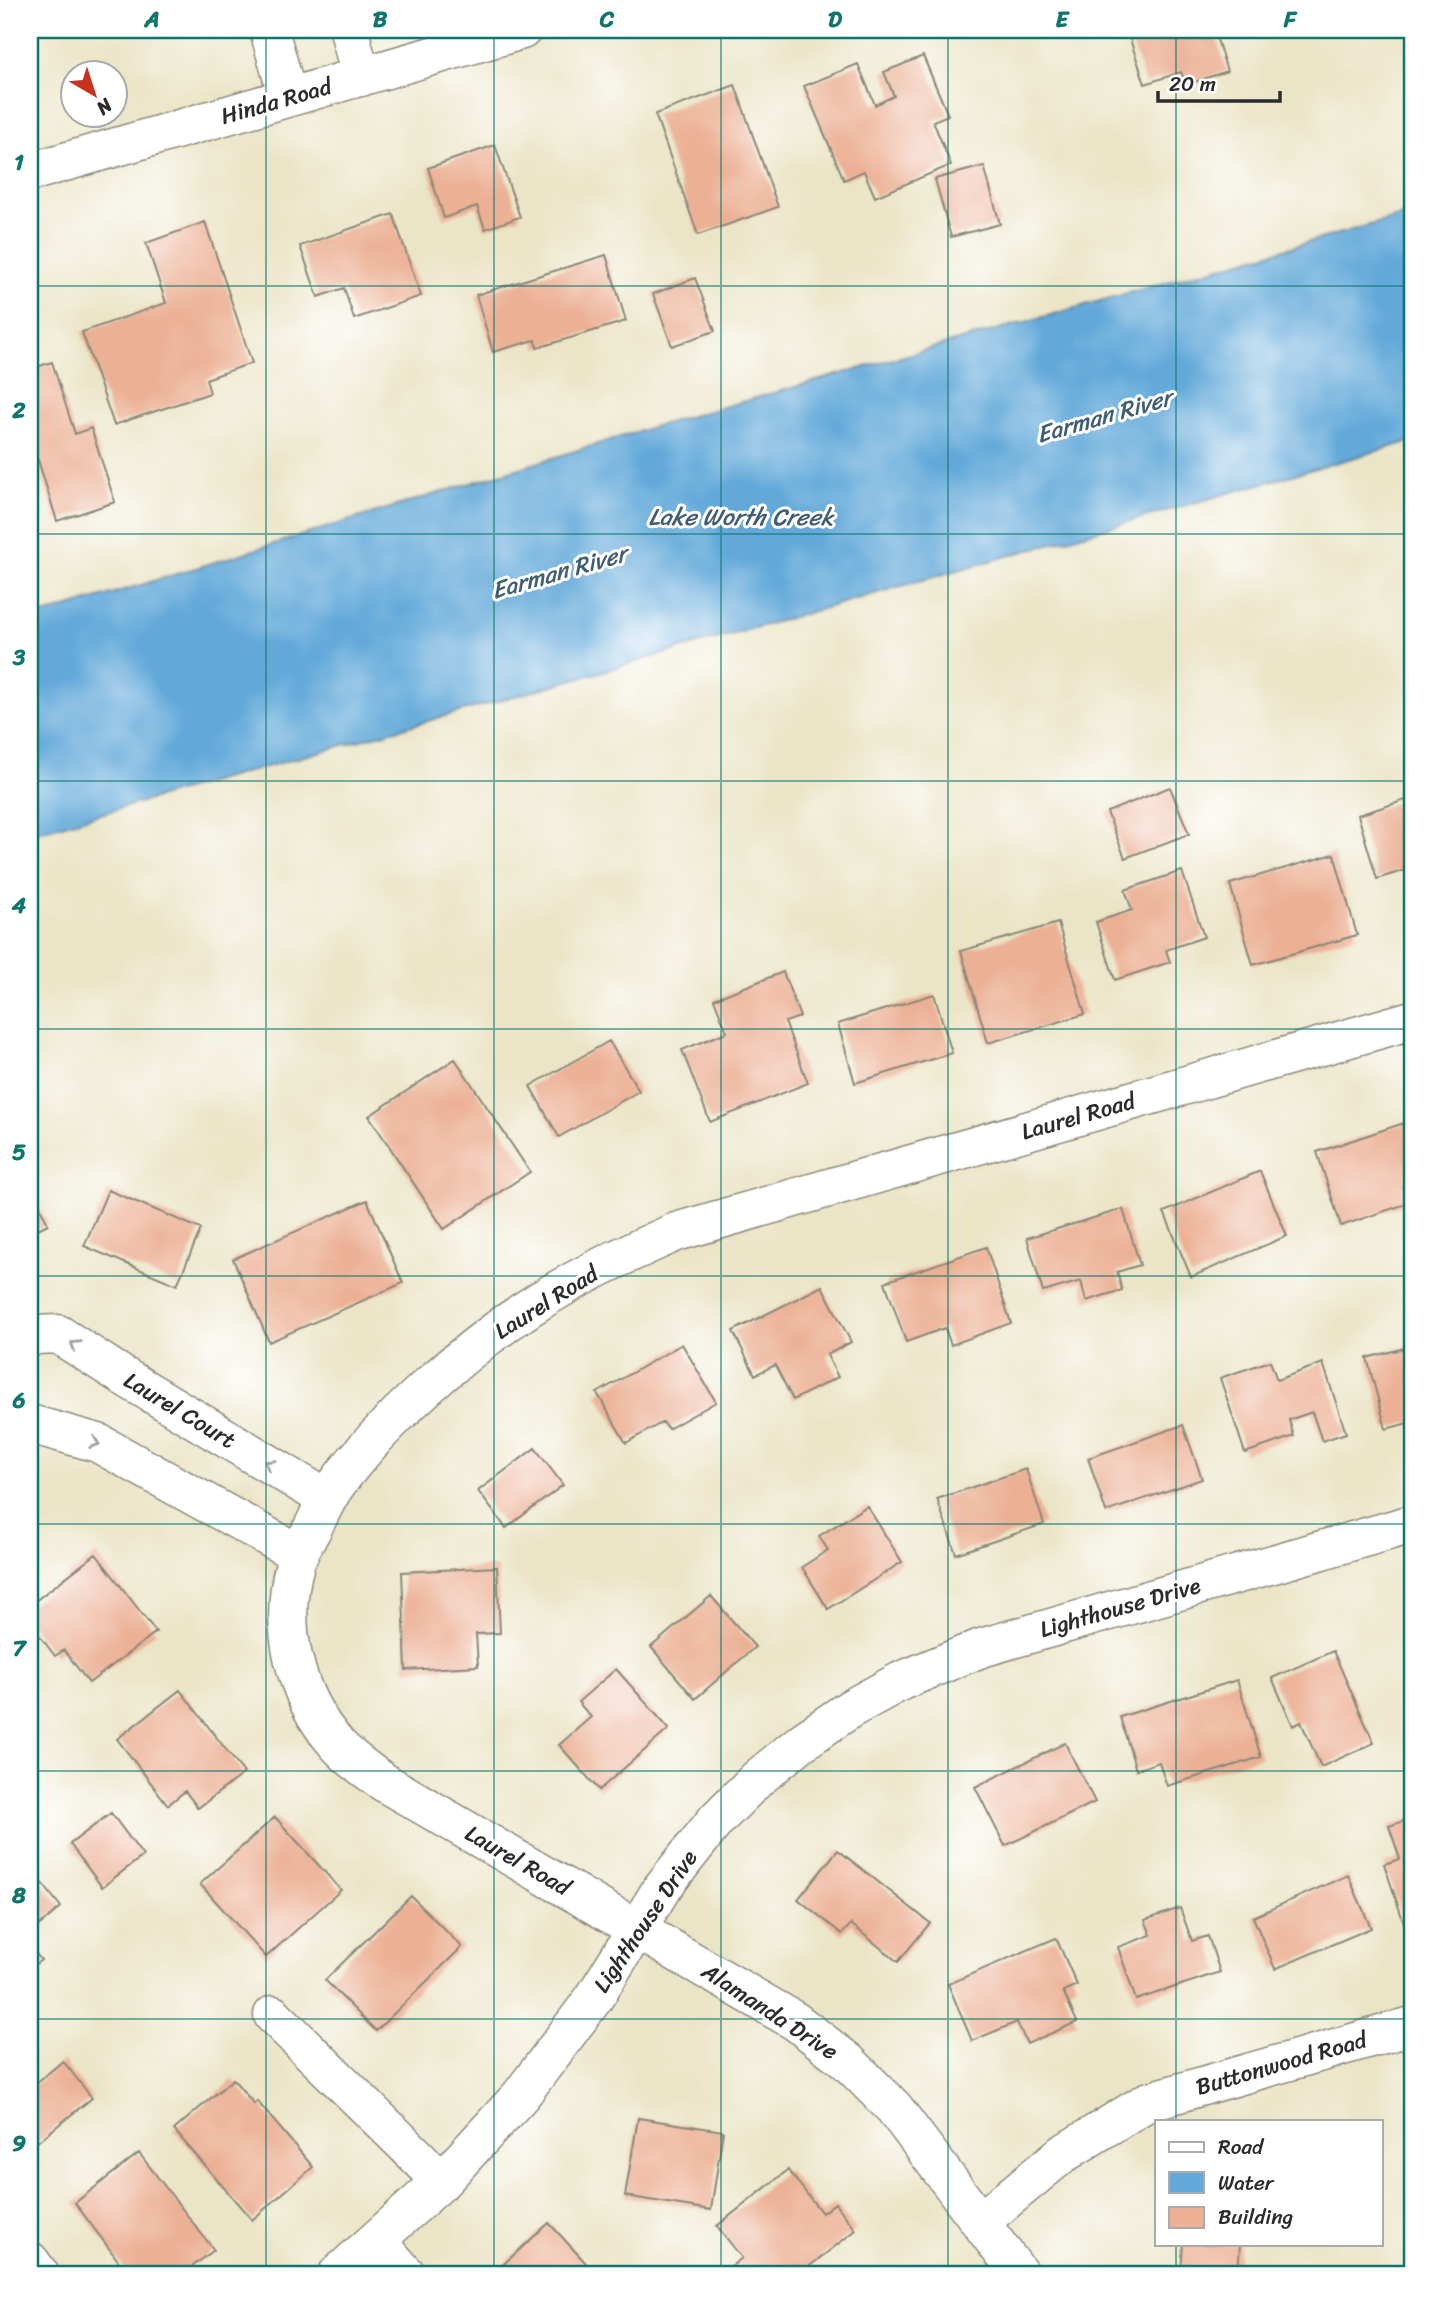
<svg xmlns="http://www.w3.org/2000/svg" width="1442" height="2305" font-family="Sriracha,sans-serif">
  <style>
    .water { fill: #62a9d9; stroke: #466a82; stroke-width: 2 }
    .building { fill: #ecb195 }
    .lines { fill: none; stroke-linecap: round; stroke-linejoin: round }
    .minor-casing { stroke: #8b8879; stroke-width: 41 }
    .minor { stroke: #fff; stroke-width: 38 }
    .oneway { stroke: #a0a0a0 }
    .grid { fill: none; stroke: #0f766e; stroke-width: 2; stroke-opacity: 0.55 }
    .labels { text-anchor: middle; stroke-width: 6; stroke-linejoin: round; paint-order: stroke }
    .street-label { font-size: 23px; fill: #2b2b2b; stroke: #fff }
    .water-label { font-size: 24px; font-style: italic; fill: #415d71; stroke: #fff }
    .neatline { fill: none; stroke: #0f766e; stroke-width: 2.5 }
    .grid-label { font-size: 23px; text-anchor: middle; font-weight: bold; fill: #0f766e }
  </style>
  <rect width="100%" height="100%" fill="#fff"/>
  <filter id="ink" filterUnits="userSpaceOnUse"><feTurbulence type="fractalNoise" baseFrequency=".0143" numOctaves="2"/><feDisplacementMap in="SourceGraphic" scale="14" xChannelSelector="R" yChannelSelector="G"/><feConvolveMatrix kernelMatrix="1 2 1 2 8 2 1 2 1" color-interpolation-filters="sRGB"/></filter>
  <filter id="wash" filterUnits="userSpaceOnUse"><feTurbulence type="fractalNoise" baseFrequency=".00686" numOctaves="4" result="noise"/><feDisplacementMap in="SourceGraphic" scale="28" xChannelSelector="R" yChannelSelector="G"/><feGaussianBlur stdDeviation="1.57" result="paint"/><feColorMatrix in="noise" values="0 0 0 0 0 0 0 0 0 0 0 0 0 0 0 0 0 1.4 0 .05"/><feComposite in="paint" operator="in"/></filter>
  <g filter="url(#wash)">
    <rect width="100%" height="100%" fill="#ebe5c7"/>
    <path class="water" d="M 1412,213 L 1412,441 L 30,834 L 30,619 L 656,426 Z"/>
    <g id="blocks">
      <path class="building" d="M 1127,30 L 1214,30 L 1227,71 L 1186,85 L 1181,72 L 1145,84 Z
        M 923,56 L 948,115 L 933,121 L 951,165 L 875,197 L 864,171 L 844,180 L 804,86 L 858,64 L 875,105 L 894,96 L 884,72 Z
        M 735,85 L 778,207 L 698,235 L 655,114 Z
        M 495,145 L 520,217 L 485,229 L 477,206 L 444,218 L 428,168 Z
        M 984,166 L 1000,224 L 951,237 L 935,179 Z
        M 393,214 L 421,296 L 354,319 L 344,288 L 318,297 L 300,246 Z
        M 205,222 L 252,363 L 206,379 L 210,393 L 114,425 L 82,332 L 166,303 L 146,243 Z
        M 606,255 L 626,321 L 537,348 L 535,340 L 493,352 L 476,295 Z
        M 695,278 L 715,331 L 672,346 L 653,294 Z
        M 52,362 L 75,434 L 91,428 L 115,502 L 57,521 L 38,460 L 30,463 L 30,369 Z
        M 1170,787 L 1189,834 L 1125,858 L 1107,812 Z
        M 1412,798 L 1412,868 L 1377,879 L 1358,815 Z
        M 1334,854 L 1357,935 L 1253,965 L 1230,884 Z
        M 1182,871 L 1204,937 L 1166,950 L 1170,962 L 1115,980 L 1096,922 L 1132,910 L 1125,890 Z
        M 1058,923 L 1085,1014 L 988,1043 L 961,951 Z
        M 783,972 L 800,1017 L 785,1022 L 808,1083 L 710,1122 L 682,1050 L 727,1032 L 714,999 Z
        M 934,994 L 952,1053 L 855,1083 L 838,1024 Z
        M 609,1041 L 639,1091 L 559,1137 L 530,1086 Z
        M 455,1059 L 530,1172 L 444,1229 L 369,1116 Z
        M 1407,1122 L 1412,1137 L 1412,1184 L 1403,1187 L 1409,1203 L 1341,1226 L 1317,1152 Z
        M 1260,1171 L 1287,1236 L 1191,1277 L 1164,1212 Z
        M 30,1186 L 48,1224 L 30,1233 Z
        M 108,1190 L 201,1229 L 177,1285 L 84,1246 Z
        M 367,1200 L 403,1283 L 269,1342 L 233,1259 Z
        M 1123,1209 L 1140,1265 L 1117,1272 L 1122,1290 L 1086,1301 L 1081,1281 L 1043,1292 L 1027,1238 Z
        M 986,1247 L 1011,1323 L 951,1345 L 945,1328 L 906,1342 L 885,1282 Z
        M 822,1286 L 851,1342 L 827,1355 L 838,1377 L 793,1400 L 775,1365 L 755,1375 L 733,1331 Z
        M 682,1344 L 716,1402 L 668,1429 L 663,1422 L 626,1443 L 597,1393 Z
        M 1412,1346 L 1412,1422 L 1386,1429 L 1367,1358 Z
        M 1270,1361 L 1277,1380 L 1323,1363 L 1346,1433 L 1322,1441 L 1312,1412 L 1289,1420 L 1294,1436 L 1245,1453 L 1220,1378 Z
        M 1183,1425 L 1202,1479 L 1106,1512 L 1088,1458 Z
        M 535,1448 L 563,1485 L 506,1528 L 478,1491 Z
        M 1026,1469 L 1044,1524 L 956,1554 L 937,1499 Z
        M 867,1506 L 902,1562 L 828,1609 L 802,1567 L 828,1550 L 819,1536 Z
        M 96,1554 L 156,1632 L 89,1683 L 64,1650 L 55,1656 L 30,1623 L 30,1605 Z
        M 497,1567 L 500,1633 L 476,1634 L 478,1666 L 406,1670 L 402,1572 Z
        M 711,1596 L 755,1647 L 695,1699 L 651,1647 Z
        M 1333,1651 L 1374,1743 L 1321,1767 L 1301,1722 L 1293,1726 L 1272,1678 Z
        M 616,1669 L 669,1729 L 599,1790 L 559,1745 L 591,1717 L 578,1702 Z
        M 1237,1680 L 1261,1757 L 1167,1786 L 1159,1762 L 1136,1770 L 1120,1717 Z
        M 180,1690 L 244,1773 L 198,1808 L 185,1791 L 168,1805 L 117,1739 Z
        M 1065,1743 L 1095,1802 L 1005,1846 L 975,1787 Z
        M 111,1813 L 143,1856 L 102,1887 L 70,1844 Z
        M 275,1817 L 341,1890 L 266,1957 L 200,1884 Z
        M 1412,1818 L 1412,1920 L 1404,1923 L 1384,1864 L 1400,1859 L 1389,1826 Z
        M 838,1850 L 930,1923 L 898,1962 L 851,1924 L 842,1934 L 798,1899 Z
        M 34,1873 L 61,1907 L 30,1933 L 30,1876 Z
        M 1348,1875 L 1371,1928 L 1275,1969 L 1253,1917 Z
        M 411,1896 L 462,1947 L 376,2031 L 325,1980 Z
        M 1180,1908 L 1192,1941 L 1208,1936 L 1220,1972 L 1136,2000 L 1118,1947 L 1151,1935 L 1145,1920 Z
        M 1056,1938 L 1077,1985 L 1063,1991 L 1077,2022 L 1027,2044 L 1017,2022 L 972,2041 L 948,1984 Z
        M 30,1946 L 41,1960 L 30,1968 Z
        M 63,2061 L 92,2098 L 30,2148 L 30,2088 Z
        M 233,2079 L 254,2104 L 257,2101 L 313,2167 L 252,2220 L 174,2130 Z
        M 638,2118 L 723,2131 L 711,2210 L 625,2196 Z
        M 139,2153 L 214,2250 L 181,2275 L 129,2275 L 75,2203 Z
        M 788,2170 L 822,2213 L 835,2203 L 856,2230 L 798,2275 L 730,2275 L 726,2270 L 742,2258 L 717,2226 Z
        M 549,2223 L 597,2275 L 503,2275 L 497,2270 Z
        M 1183,2244 L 1240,2244 L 1238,2275 L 1181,2275 Z"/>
    </g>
  </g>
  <g filter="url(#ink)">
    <use href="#blocks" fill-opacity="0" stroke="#8b8879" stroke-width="2"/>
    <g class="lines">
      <g class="minor-casing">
        <path id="minor" d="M 269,30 L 288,97
          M 349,30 L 361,77
          M 30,172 L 522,30
          M 30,1338 L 35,1335 L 58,1334 L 123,1376 L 327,1499
          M 30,1424 L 98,1443 L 299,1554
          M 273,2015 L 442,2181
          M 980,2222 L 1061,2155 L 1147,2102 L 1412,2026
          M 377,2241 L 407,2275
          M 30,2261 L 40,2275
          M 337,2275 L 442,2181 L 521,2095 L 594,1998 L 662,1888 L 716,1820 L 757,1779 L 802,1742 L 850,1709 L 901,1681 L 981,1648 L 1412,1524
          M 1020,2275 L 894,2108 L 847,2061 L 795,2021 L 385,1783 C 368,1771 350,1759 336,1743 C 294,1695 278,1625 295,1564 C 298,1553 305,1542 311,1531 C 319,1516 326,1499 336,1485 C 383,1421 464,1350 530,1307 C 576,1277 626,1254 676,1232 L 1412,1020"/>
      </g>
      <use href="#minor" class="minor"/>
    </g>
    <defs><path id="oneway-chevron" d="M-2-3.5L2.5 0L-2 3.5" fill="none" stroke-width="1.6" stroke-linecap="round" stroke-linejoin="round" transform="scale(1.75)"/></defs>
    <g class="oneway">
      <use href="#oneway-chevron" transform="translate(75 1345) rotate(-148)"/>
      <use href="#oneway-chevron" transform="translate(95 1443) rotate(20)"/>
      <use href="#oneway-chevron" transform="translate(269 1464) rotate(-149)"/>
    </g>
  </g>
  <path class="grid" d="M 266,30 L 266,2275M 494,30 L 494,2275M 721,30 L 721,2275M 948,30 L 948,2275M 1176,30 L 1176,2121M 30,286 L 1412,286M 30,534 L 1412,534M 30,781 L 1412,781M 30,1029 L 1412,1029M 30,1276 L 1412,1276M 30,1524 L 1412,1524M 30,1771 L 1412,1771M 30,2019 L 1412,2019M 1176,2244 L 1176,2275"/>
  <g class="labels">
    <g class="street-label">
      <text transform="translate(276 101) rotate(-16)" y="8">Hinda Road</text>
      <text transform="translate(1078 1116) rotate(-16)" y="8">Laurel Road</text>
      <text transform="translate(546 1302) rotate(-32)" y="8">Laurel Road</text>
      <text transform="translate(180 1410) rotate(31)" y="8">Laurel Court</text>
      <text transform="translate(1120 1607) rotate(-16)" y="8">Lighthouse Drive</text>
      <text transform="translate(518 1860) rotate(30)" y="8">Laurel Road</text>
      <text transform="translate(645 1921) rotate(-56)" y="8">Lighthouse Drive</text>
      <text transform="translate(770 2011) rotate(33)" y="8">Alamanda Drive</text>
      <text transform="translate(1281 2063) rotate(-16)" y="8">Buttonwood Road</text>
    </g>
    <g class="water-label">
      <text transform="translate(1104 416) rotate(-16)" y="8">Earman River</text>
      <text x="741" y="525">Lake Worth Creek</text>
      <text transform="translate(559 572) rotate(-16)" y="8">Earman River</text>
    </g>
  </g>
  <rect width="1442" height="2305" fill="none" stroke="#fff" stroke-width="77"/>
  <rect x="1155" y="2120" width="228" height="126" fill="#ffffff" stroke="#aaaaaa" stroke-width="2"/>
  <rect x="1169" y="2142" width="35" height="10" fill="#ffffff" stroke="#aaaaaa" stroke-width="2"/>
  <text x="1218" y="2154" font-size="21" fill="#2b2b2b">Road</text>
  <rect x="1169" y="2172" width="35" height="21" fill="#62a9d9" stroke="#aaaaaa" stroke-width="2"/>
  <text x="1218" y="2190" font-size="21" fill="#2b2b2b">Water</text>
  <rect x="1169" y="2207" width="35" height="21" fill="#ecb195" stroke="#aaaaaa" stroke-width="2"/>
  <text x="1218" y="2224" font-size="21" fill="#2b2b2b">Building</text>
  <g transform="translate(94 94) rotate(141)"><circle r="33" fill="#ffffff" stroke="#aaaaaa" stroke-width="2"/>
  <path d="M0-5L12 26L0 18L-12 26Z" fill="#c8321e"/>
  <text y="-10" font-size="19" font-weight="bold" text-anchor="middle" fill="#2b2b2b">N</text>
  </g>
  <path d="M1158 91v10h122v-10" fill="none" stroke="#2b2b2b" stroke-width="3.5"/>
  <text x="1169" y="91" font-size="21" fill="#2b2b2b" stroke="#ffffff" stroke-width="5" paint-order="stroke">20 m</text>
  <rect x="38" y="38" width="1366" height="2228" class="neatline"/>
  <g class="grid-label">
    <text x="152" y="27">A</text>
    <text x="380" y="27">B</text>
    <text x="607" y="27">C</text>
    <text x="835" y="27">D</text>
    <text x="1062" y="27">E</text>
    <text x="1290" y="27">F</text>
    <text x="19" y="170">1</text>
    <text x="19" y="418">2</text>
    <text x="19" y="665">3</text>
    <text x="19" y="913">4</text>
    <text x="19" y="1160">5</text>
    <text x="19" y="1408">6</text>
    <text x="19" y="1656">7</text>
    <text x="19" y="1903">8</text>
    <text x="19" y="2151">9</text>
  </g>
</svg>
